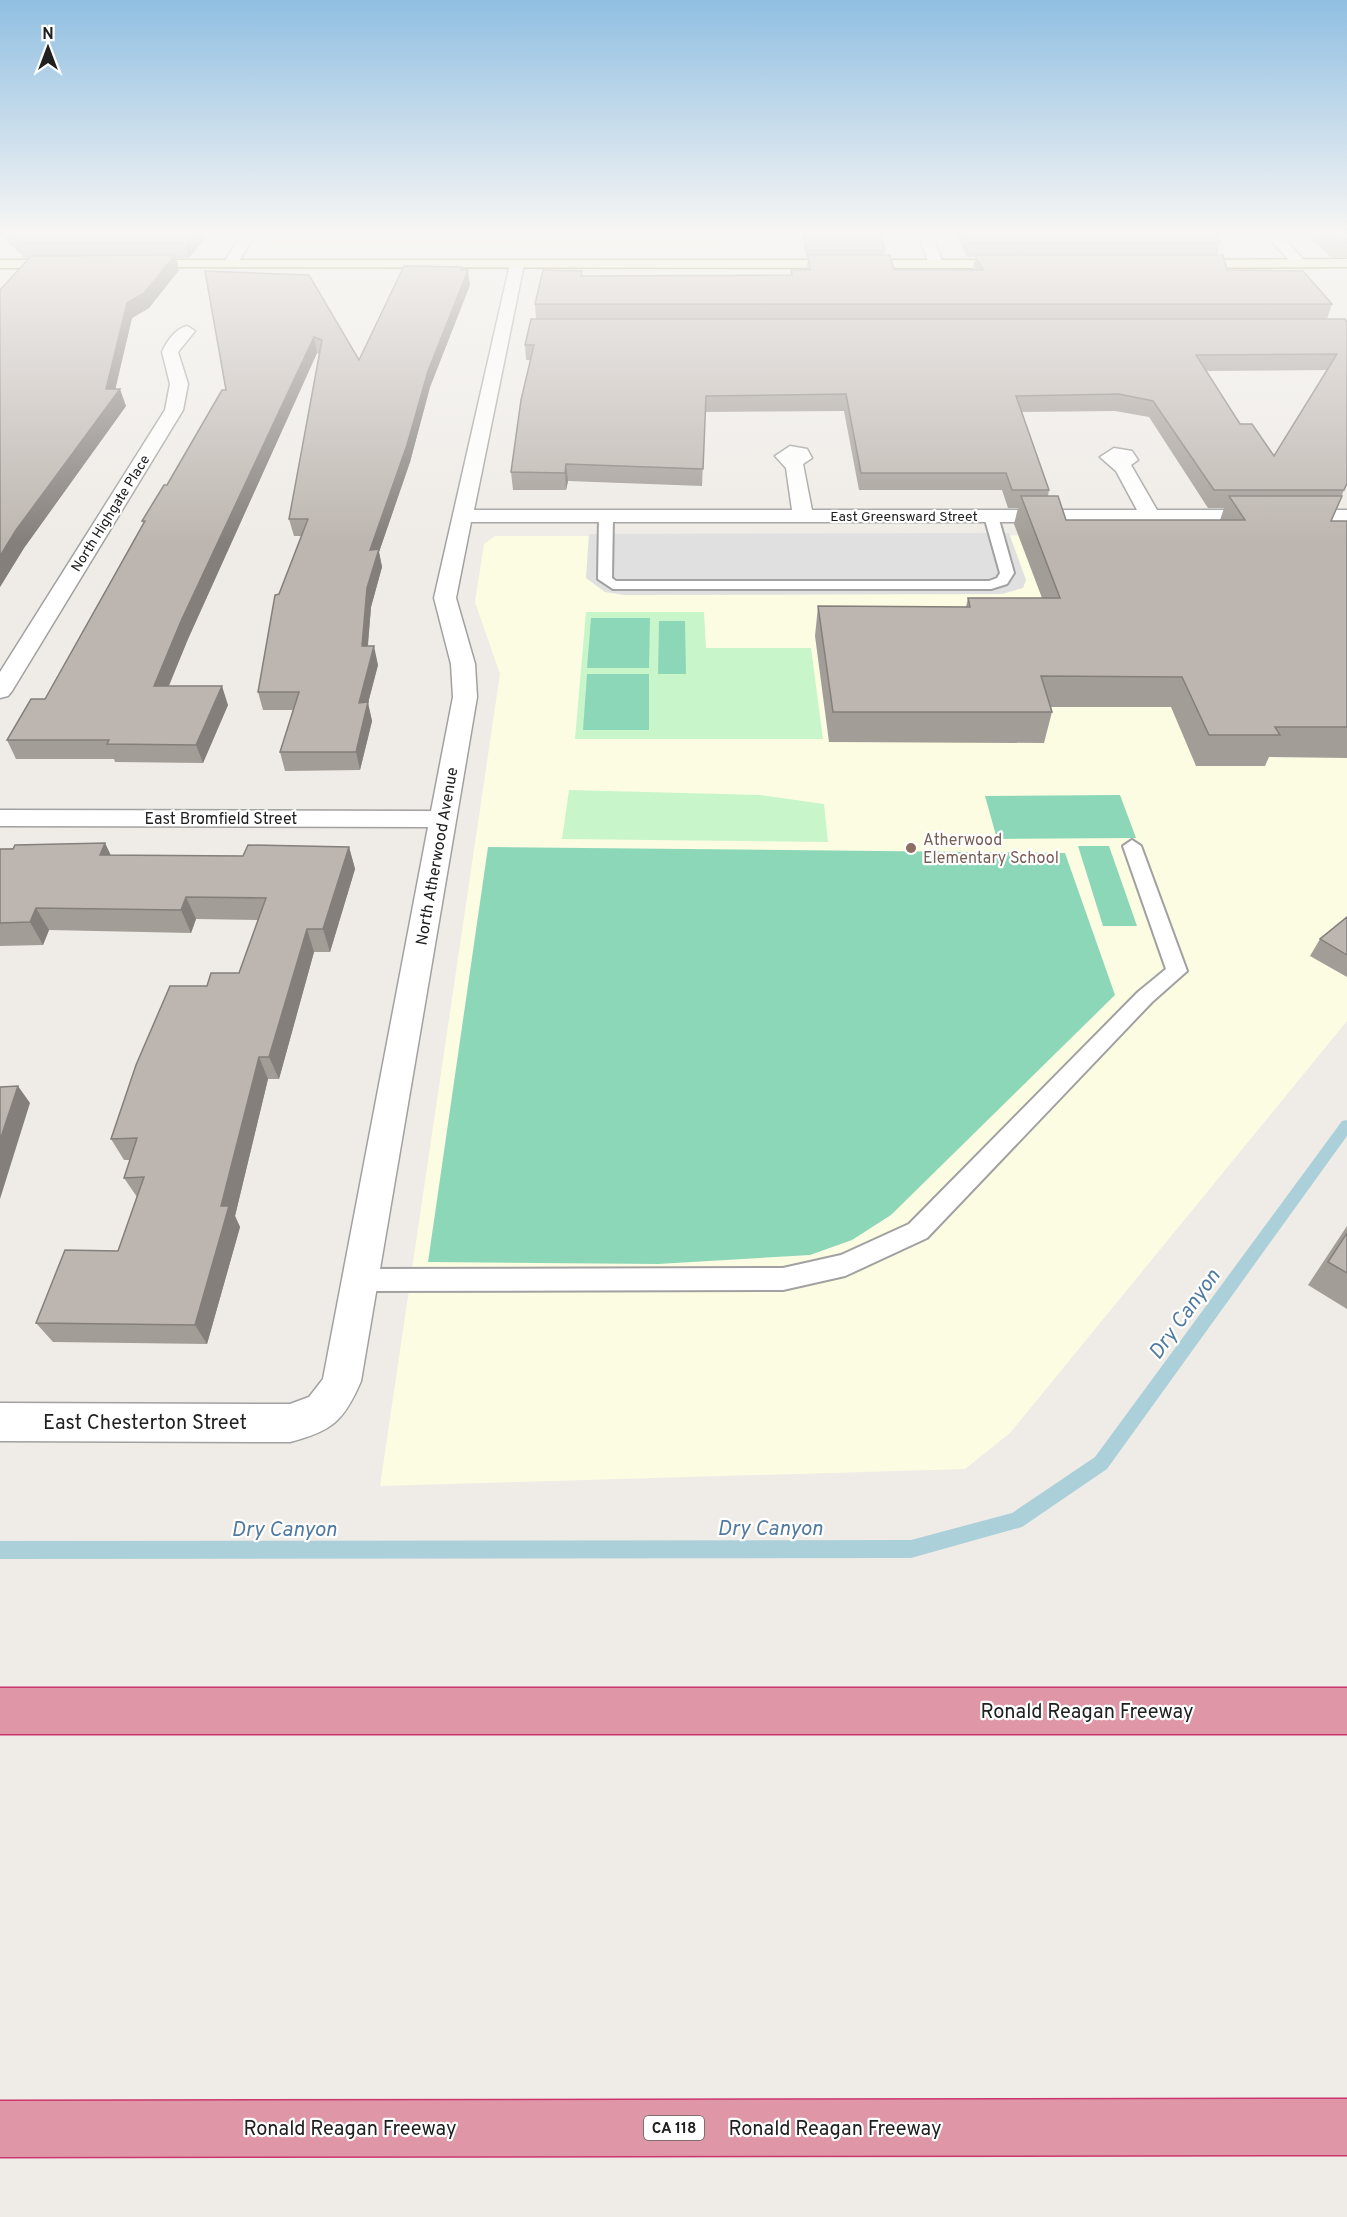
<svg xmlns="http://www.w3.org/2000/svg" width="1347" height="2217" font-family="Overpass,sans-serif">
  <style>
    .education { fill: #fcfce3 }
    .park { fill: #c9f5cb }
    .pitch { fill: #8dd7b9 }
    .parking { fill: #e0e0e0 }
    .lines { fill: none; stroke-linecap: round; stroke-linejoin: round }
    .stream { fill: #acd0d9; fill-rule: evenodd }
    .lane-casing { stroke: #a1a1a1; stroke-width: 4 }
    .street-casing { stroke: #a1a1a1; stroke-width: 3 }
    .secondary-casing { stroke: #666e0f; stroke-width: 3 }
    .highway-casing { stroke: #cb376d; stroke-width: 3 }
    .lane { fill: #fff; fill-rule: evenodd }
    .street { fill: #fff; fill-rule: evenodd }
    .secondary { fill: #f3f4c1; fill-rule: evenodd }
    .highway { fill: #df96a6; fill-rule: evenodd }
    .wall { fill: #a39d97; fill-rule: evenodd }
    .shaded-wall { fill: #847f7b }
    .building { fill: #bdb6b0; stroke: #847f7b; stroke-width: 1.5; fill-rule: evenodd }
    .education-dot { fill: #8d6e63; stroke: #fff; stroke-width: 2 }
    .labels { text-anchor: middle; stroke-width: 4.5; stroke-linejoin: round; paint-order: stroke }
    .far-street-label { font-size: 14px; fill: #202020; stroke: #fff }
    .shield { fill: #fff; stroke: #636363; stroke-width: 1.5 }
    .shield-label { font-size: 15px; font-weight: bold; fill: #202020 }
    .street-label { font-size: 16px; fill: #202020; stroke: #fff }
    .education-label { font-size: 16px; fill: #785e54; stroke: #fff; text-anchor: start }
    .near-street-label { font-size: 20px; fill: #202020; stroke: #fff }
    .near-water-label { font-size: 21px; font-style: italic; fill: #517aa0; stroke: #fff }
  </style>
  <rect width="100%" height="100%" fill="#efece7"/>
  <path class="education" d="M 1347,535 L 1347,1021 L 1010,1433 L 965,1469 L 380,1486 L 500,674 L 475,602 L 484,544 L 495,536 Z"/>
  <path class="park" d="M 276,233 L 714,233 L 715,250 L 281,250 L 267,246 Z
    M 586,612 L 704,612 L 706,648 L 811,648 L 823,739 L 575,739 Z
    M 569,790 L 760,795 L 824,804 L 828,842 L 562,839 Z"/>
  <path class="pitch" d="M 591,618 L 650,618 L 649,668 L 587,668 Z
    M 659,621 L 685,621 L 686,674 L 658,674 Z
    M 587,674 L 649,674 L 649,730 L 583,730 Z
    M 1120,795 L 1136,838 L 997,839 L 985,796 Z
    M 1078,846 L 1109,846 L 1137,926 L 1103,926 Z
    M 488,847 L 1065,853 L 1115,995 L 891,1215 L 852,1240 L 810,1255 L 658,1264 L 428,1262 Z"/>
  <path class="parking" d="M 1009,533 L 1026,580 L 1023,588 L 1002,594 L 624,595 L 605,592 L 586,578 L 589,534 Z"/>
  <g class="lines">
    <path class="stream" d="M 1347,1120 L 1347,1136 L 1107,1469 L 1022,1527 L 911,1558 L 0,1559 L 0,1541 L 911,1540 L 1012,1513 L 1095,1457 L 1342,1121 Z"/>
    <g class="lane-casing">
      <path id="lane" d="M 606,512 L 613,516 L 612,578 L 616,581 L 989,581 L 997,578 L 1000,573 L 984,516 L 991,512 L 998,516 L 1014,573 L 1007,584 L 991,589 L 613,589 L 598,579 L 599,516 Z
        M 1132,840 L 1141,846 L 1187,971 L 1152,1002 L 927,1238 L 845,1276 L 783,1290 L 360,1291 L 351,1288 L 347,1280 L 351,1272 L 360,1269 L 783,1268 L 841,1255 L 909,1224 L 1138,992 L 1166,969 L 1123,846 Z"/>
    </g>
    <g class="street-casing">
      <path id="street" d="M 243,233 L 257,233 L 235,267 L 225,267 L 223,264 Z
        M 918,233 L 932,233 L 943,264 L 941,267 L 931,267 L 929,264 Z
        M 1264,233 L 1278,233 L 1305,261 L 1307,264 L 1305,267 L 1295,267 Z
        M 517,260 L 524,264 L 474,510 L 792,510 L 786,468 L 775,456 L 790,446 L 807,449 L 812,458 L 803,464 L 812,510 L 1137,510 L 1116,471 L 1100,457 L 1114,448 L 1132,451 L 1138,460 L 1131,465 L 1157,510 L 1347,510 L 1347,522 L 471,522 L 456,598 L 475,664 L 477,697 L 361,1381 C 344,1421 332,1431 290,1442 L 0,1441 L 0,1403 L 290,1404 L 309,1397 L 323,1379 L 428,827 L 0,826 L 0,810 L 431,811 L 453,697 L 451,664 L 434,598 L 510,264 Z
        M 187,326 L 195,331 L 178,352 L 188,384 L 183,410 L 12,691 L 8,696 L 0,698 L 0,672 L 165,410 L 170,384 L 162,352 C 167,341 175,329 187,326 Z"/>
    </g>
    <g class="secondary-casing">
      <path id="secondary" d="M 1347,259 L 1347,267 L 1181,268 L 1174,264 L 1181,260 Z
        M 0,260 L 67,260 L 74,264 L 67,268 L 0,268 Z
        M 134,260 L 1018,260 L 1025,264 L 1018,268 L 129,267 L 127,264 L 129,261 Z"/>
    </g>
    <g class="highway-casing">
      <path id="highway" d="M 0,1688 L 1347,1688 L 1347,1734 L 0,1734 Z
        M 1347,2099 L 1347,2155 L 0,2157 L 0,2101 Z"/>
    </g>
    <use href="#lane" class="lane"/>
    <use href="#street" class="street"/>
    <use href="#secondary" class="secondary"/>
    <use href="#highway" class="highway"/>
  </g>
  <path class="wall" d="M 0,233 L 209,233 L 189,258 L 176,258 L 179,270 L 149,308 L 132,318 L 115,389 L 126,406 L 24,548 L 0,587 L 0,290 L 29,258 L 25,258 L 0,235 Z
    M 803,233 L 880,233 L 885,250 L 885,255 L 894,270 L 973,270 L 975,257 L 967,257 L 955,233 L 1218,233 L 1220,243 L 1217,255 L 1227,270 L 1332,304 L 1327,319 L 1345,319 L 1347,483 L 1331,521 L 1347,521 L 1347,758 L 1269,757 L 1265,766 L 1196,766 L 1171,707 L 1051,707 L 1052,712 L 1044,743 L 829,742 L 815,636 L 818,606 L 966,607 L 968,598 L 1042,598 L 1014,524 L 1018,508 L 1008,508 L 1002,490 L 859,490 L 844,411 L 705,412 L 702,486 L 568,481 L 566,490 L 513,490 L 511,472 L 530,360 L 526,360 L 525,345 L 536,319 L 535,304 L 582,271 L 582,276 L 791,275 L 791,270 L 807,270 L 808,257 L 806,257 ZM 1327,370 L 1274,456 L 1240,424 L 1206,371 ZM 1115,411 L 1149,417 L 1208,508 L 1224,508 L 1220,520 L 1066,520 L 1048,496 L 1049,490 L 1022,412 Z
    M 1305,233 L 1347,233 L 1347,257 L 1331,257 Z
    M 462,267 L 463,270 L 470,285 L 430,387 L 410,462 L 379,552 L 382,567 L 371,607 L 368,646 L 378,665 L 368,703 L 372,721 L 360,770 L 285,771 L 280,752 L 293,710 L 263,710 L 258,692 L 279,594 L 301,536 L 294,536 L 289,519 L 319,354 L 317,353 L 188,639 L 169,686 L 228,705 L 203,763 L 115,762 L 114,759 L 16,759 L 7,740 L 45,699 L 143,523 L 142,521 L 167,485 L 226,390 L 205,271 L 359,360 Z
    M 105,843 L 110,855 L 243,856 L 349,847 L 355,869 L 330,952 L 314,952 L 279,1079 L 268,1079 L 235,1216 L 240,1227 L 207,1344 L 53,1342 L 36,1323 L 118,1251 L 137,1197 L 124,1178 L 130,1160 L 124,1160 L 111,1139 L 207,986 L 239,973 L 258,920 L 196,919 L 191,933 L 49,930 L 43,945 L 0,946 L 0,849 Z
    M 1347,917 L 1347,977 L 1310,956 L 1320,939 Z
    M 1347,1226 L 1347,1309 L 1308,1285 Z"/>
  <path class="shaded-wall" d="M 194,233 L 209,233 L 189,258 L 185,243 Z
    M 175,255 L 179,270 L 149,308 L 132,318 L 113,399 L 120,389 L 126,406 L 24,548 L 0,587 L 0,556 L 106,389 L 127,303 Z
    M 462,267 L 464,281 L 468,270 L 470,285 L 430,387 L 410,462 L 379,552 L 382,567 L 371,607 L 366,665 L 362,646 L 370,550 Z
    M 314,337 L 317,353 L 188,639 L 161,704 L 154,686 L 181,621 Z
    M 566,464 L 568,481 L 566,490 L 565,473 Z
    M 374,646 L 378,665 L 368,703 L 372,721 L 360,770 L 356,752 L 359,703 Z
    M 222,686 L 228,705 L 203,763 L 196,745 Z
    M 105,843 L 116,866 L 100,855 Z
    M 349,847 L 355,869 L 330,952 L 323,929 Z
    M 186,897 L 196,919 L 191,933 L 181,910 Z
    M 36,908 L 49,930 L 43,945 L 30,922 Z
    M 307,929 L 314,952 L 279,1079 L 269,1057 Z
    M 259,1057 L 268,1079 L 235,1216 L 240,1227 L 207,1344 L 195,1325 L 221,1206 Z
    M 18,1086 L 30,1103 L 0,1199 L 0,1140 Z"/>
  <path class="building" d="M 8,233 L 194,233 L 185,243 L 20,243 Z
    M 805,233 L 880,233 L 885,250 L 806,250 Z
    M 964,233 L 1218,233 L 1220,243 L 969,243 Z
    M 1326,233 L 1347,233 L 1347,243 L 1337,242 Z
    M 175,255 L 144,293 L 127,303 L 106,389 L 120,389 L 16,530 L 0,556 L 0,290 L 31,256 Z
    M 808,255 L 890,255 L 894,270 L 983,270 L 975,255 L 1223,255 L 1227,270 L 1303,271 L 1332,304 L 535,304 L 543,270 L 582,271 L 581,276 L 792,275 L 791,270 L 810,270 Z
    M 404,266 L 462,267 L 461,270 L 468,270 L 428,371 L 407,445 L 370,550 L 379,549 L 367,588 L 362,646 L 374,646 L 359,703 L 368,702 L 356,752 L 280,752 L 299,692 L 258,692 L 275,595 L 279,594 L 308,519 L 289,519 L 322,340 L 314,337 L 181,621 L 154,686 L 222,686 L 196,745 L 107,744 L 109,740 L 7,740 L 31,699 L 45,699 L 145,521 L 142,521 L 164,485 L 167,485 L 222,390 L 226,390 L 205,271 L 309,275 L 359,360 Z
    M 531,319 L 1345,319 L 1347,322 L 1347,483 L 1344,490 L 1214,490 L 1153,401 L 1119,394 L 1016,396 L 1049,490 L 1012,490 L 1006,473 L 861,473 L 846,394 L 706,396 L 703,469 L 566,464 L 565,473 L 511,472 L 521,400 L 534,345 L 525,345 ZM 1337,354 L 1274,456 L 1252,424 L 1240,424 L 1196,355 Z
    M 1021,496 L 1058,496 L 1066,520 L 1245,520 L 1229,496 L 1342,496 L 1331,521 L 1347,521 L 1347,727 L 1275,727 L 1280,735 L 1209,735 L 1182,677 L 1041,676 L 1052,712 L 833,712 L 818,606 L 970,607 L 968,598 L 1060,598 Z
    M 105,843 L 100,855 L 243,856 L 248,845 L 349,847 L 323,929 L 307,929 L 269,1057 L 259,1057 L 221,1206 L 229,1206 L 195,1325 L 36,1323 L 65,1250 L 118,1251 L 144,1177 L 124,1178 L 137,1138 L 111,1139 L 136,1065 L 170,986 L 207,986 L 211,973 L 239,973 L 266,898 L 186,897 L 181,910 L 36,908 L 30,922 L 0,923 L 0,849 L 13,849 L 15,845 Z
    M 1347,917 L 1347,955 L 1320,939 Z
    M 18,1086 L 0,1140 L 0,1087 Z
    M 1347,1233 L 1347,1273 L 1328,1262 Z"/>
  <linearGradient id="sky" x2="0" y2="1"><stop stop-color="#90bfe2"/><stop offset="0.43" stop-color="#f8f6f4"/><stop offset="1" stop-color="#f8f6f4" stop-opacity="0"/></linearGradient>
  <rect width="1347" height="543" fill="url(#sky)"/>
  <circle class="education-dot" cx="911" cy="848" r="6"/>
  <g class="labels">
    <g class="far-street-label">
      <text transform="translate(110 513) rotate(-58)" y="5">North Highgate Place</text>
      <text x="904" y="521">East Greensward Street</text>
    </g>
    <rect class="shield" x="644" y="2116" width="60" height="24" rx="4.5"/>
    <g class="shield-label">
      <text x="674" y="2133">CA 118</text>
    </g>
    <g class="street-label">
      <text x="221" y="824">East Bromfield Street</text>
      <text transform="translate(436 856) rotate(-80)" y="6">North Atherwood Avenue</text>
    </g>
    <g class="education-label">
      <text x="923" y="845">Atherwood<tspan x="923" dy="18">Elementary School</tspan></text>
    </g>
    <g class="near-street-label">
      <text x="145" y="1429">East Chesterton Street</text>
      <text x="1087" y="1718">Ronald Reagan Freeway</text>
      <text x="350" y="2135">Ronald Reagan Freeway</text>
      <text x="835" y="2135">Ronald Reagan Freeway</text>
    </g>
    <g class="near-water-label">
      <text transform="translate(1184 1314) rotate(-54)" y="7">Dry Canyon</text>
      <text x="770" y="1535">Dry Canyon</text>
      <text x="284" y="1536">Dry Canyon</text>
    </g>
  </g>
  <g transform="translate(48 48)" stroke="#ffffff" stroke-width="4.5" paint-order="stroke">
  <path d="M0-4.5L10 22L0 15L-10 22Z" fill="#202020"/>
  <text y="-9" font-size="16" font-weight="bold" text-anchor="middle" fill="#202020">N</text>
  </g>
</svg>
